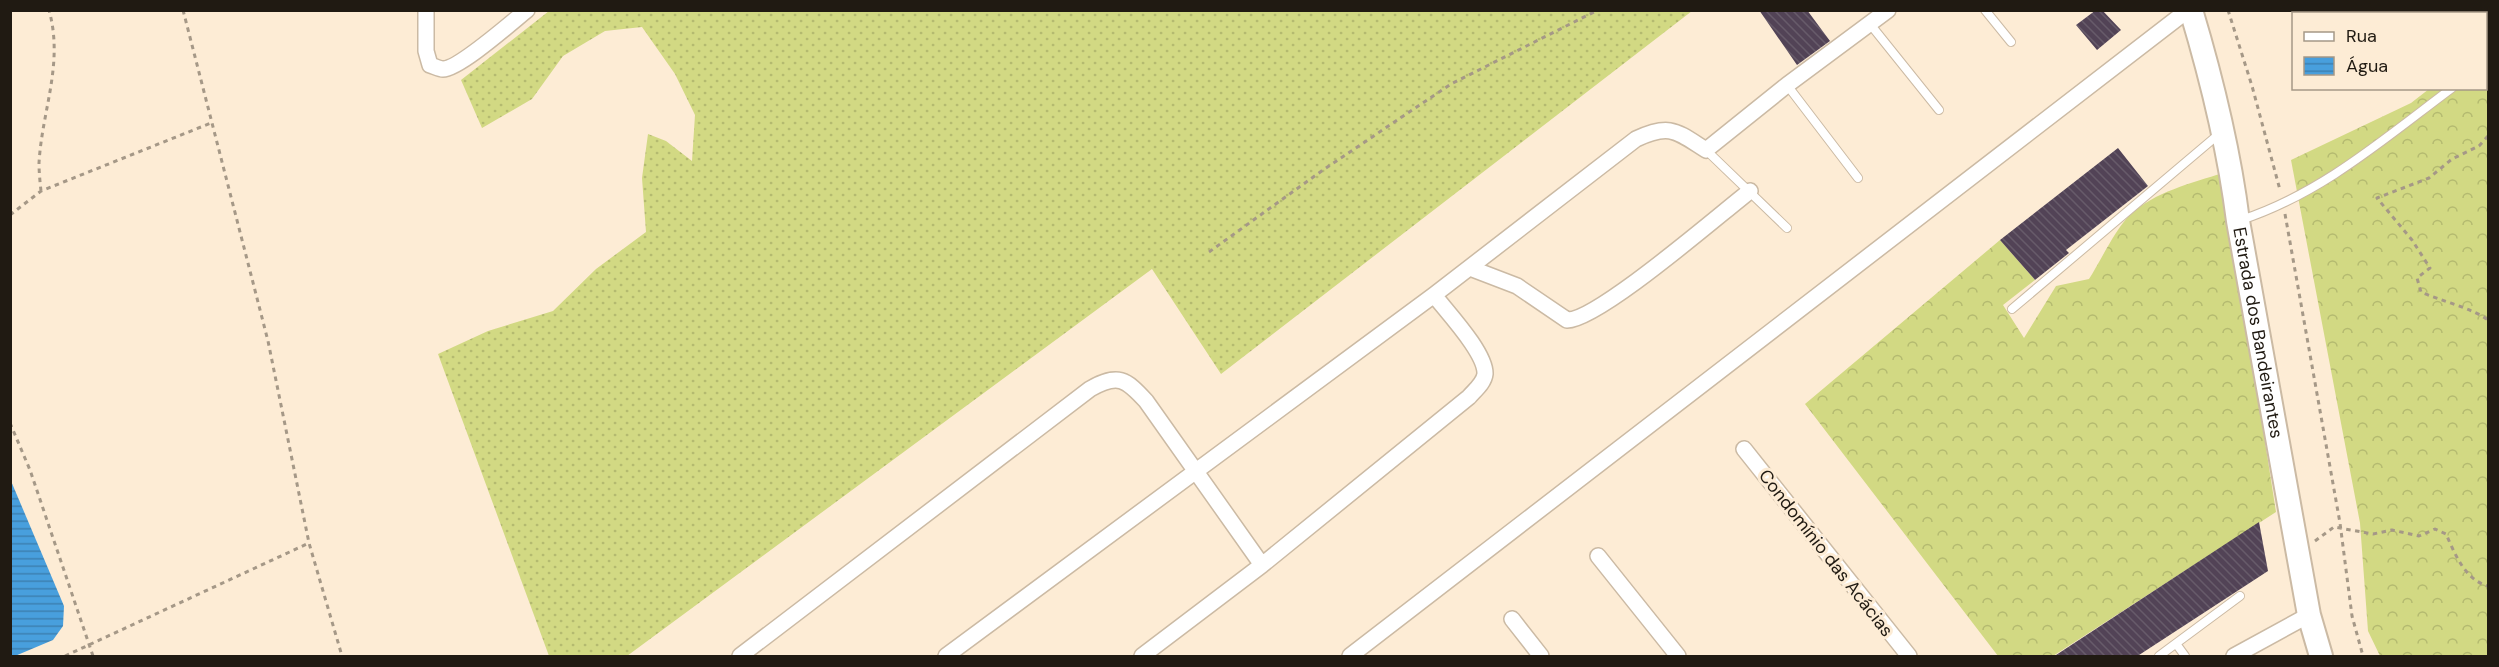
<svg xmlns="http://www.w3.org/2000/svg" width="2499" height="667" font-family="'DM Sans',sans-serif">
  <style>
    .grass { fill: url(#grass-dots) }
    .forest { fill: url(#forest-crowns) }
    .water { fill: url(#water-rules) }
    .building { fill: url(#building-back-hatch) }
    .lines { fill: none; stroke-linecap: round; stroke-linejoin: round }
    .lane-casing { stroke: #cbbaa4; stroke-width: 10 }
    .street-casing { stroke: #cbbaa4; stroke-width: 18 }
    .secondary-casing { stroke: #cbbaa4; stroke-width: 26 }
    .path { stroke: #a59887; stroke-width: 3; stroke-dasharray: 4.5 4.5; stroke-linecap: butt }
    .lane { stroke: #fff; stroke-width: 8 }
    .street { stroke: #fff; stroke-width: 15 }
    .secondary { stroke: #fff; stroke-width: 22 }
    .labels { text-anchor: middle; stroke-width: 6; stroke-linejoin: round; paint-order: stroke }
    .street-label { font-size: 18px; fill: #201a12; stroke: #fdecd5 }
  </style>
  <defs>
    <pattern id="grass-dots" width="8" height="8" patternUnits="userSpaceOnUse" patternTransform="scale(1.5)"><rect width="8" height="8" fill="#d2d983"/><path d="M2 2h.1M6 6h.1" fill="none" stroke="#b4ba70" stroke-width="1.8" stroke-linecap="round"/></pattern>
    <pattern id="forest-crowns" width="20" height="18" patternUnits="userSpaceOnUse" patternTransform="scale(1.5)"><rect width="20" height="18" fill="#d2d983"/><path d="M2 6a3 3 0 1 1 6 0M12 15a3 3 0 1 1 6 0" fill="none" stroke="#b4ba70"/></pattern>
    <pattern id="water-rules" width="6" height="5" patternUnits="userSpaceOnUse" patternTransform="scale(1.5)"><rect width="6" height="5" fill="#489fdd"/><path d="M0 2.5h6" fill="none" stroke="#3c81b2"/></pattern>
    <pattern id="building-back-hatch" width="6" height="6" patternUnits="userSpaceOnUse" patternTransform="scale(1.5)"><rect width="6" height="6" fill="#524356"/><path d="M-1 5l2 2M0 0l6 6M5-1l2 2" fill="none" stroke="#675b6a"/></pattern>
  </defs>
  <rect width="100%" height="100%" fill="#fdecd5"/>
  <path class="grass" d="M 549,11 L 549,10 L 1692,11 L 1221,374 L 1152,269 L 627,656 L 549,656 L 438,354 L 488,331 L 553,311 L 596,269 L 646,232 L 642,178 L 648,134 L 666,141 L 692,161 L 695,115 L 675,74 L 642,27 L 605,31 L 563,56 L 532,99 L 482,128 L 461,80 Z"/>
  <path class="forest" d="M 2488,40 L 2488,656 L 2380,656 L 2368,631 L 2360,523 L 2291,160 L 2411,103 L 2429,89 L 2486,88 L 2486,42 Z
    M 2223,173 L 2276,512 L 2053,656 L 1998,656 L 1805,404 L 2000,240 L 2035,280 L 2003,305 L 2024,338 L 2056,286 L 2089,279 C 2100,262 2116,228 2130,215 C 2154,192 2192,183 2223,173 Z"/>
  <path class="water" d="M 11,481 L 64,606 L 63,626 L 53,640 L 15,656 L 10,656 Z"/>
  <path class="building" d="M 1759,10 L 1807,10 L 1830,41 L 1797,65 Z
    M 2096,10 L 2102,10 L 2121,30 L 2097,50 L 2076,25 Z
    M 2118,148 L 2148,186 L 2066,250 L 2069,253 L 2035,280 L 2000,240 Z
    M 2259,522 L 2268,571 L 2136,657 L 2053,657 Z"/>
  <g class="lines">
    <g class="lane-casing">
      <path id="lane" d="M 1985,10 L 2011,42
        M 1870,24 L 1939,110
        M 2486,64 L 2488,62
        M 1787,85 L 1858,178
        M 1706,150 L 1787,228
        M 2241,220 C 2321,194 2385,138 2452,88
        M 2012,309 L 2219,134
        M 2177,645 L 2185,656
        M 2159,656 L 2240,596"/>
    </g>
    <g class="street-casing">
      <path id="street" d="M 426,10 L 426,51 L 430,65 C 434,66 439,69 443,69 C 459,69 512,22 527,10
        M 1470,268 L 1517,286 L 1567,320 C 1597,321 1720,214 1750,191
        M 1744,449 L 1909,656
        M 1598,556 L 1678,656
        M 1512,619 L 1541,656
        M 740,656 L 1090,389 C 1118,373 1126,379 1146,401 L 1262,565
        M 946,656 L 1434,295 L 1636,139 C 1670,123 1676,131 1706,150 L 1787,85 L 1888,10
        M 1142,656 L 1262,565 L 1469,397 C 1475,390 1484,383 1485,374 C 1486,353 1447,312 1434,295
        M 1350,656 L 2188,10
        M 2234,656 L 2309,615"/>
    </g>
    <g class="secondary-casing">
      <g id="secondary">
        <path id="s1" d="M 2191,10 C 2212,80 2229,149 2238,221 L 2309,615 L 2321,656"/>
      </g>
    </g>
    <path class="path" d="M 183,10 L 268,341 L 309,543 L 342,656
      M 2228,10 L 2252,86 L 2280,190
      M 2488,136 L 2479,146 L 2452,159 L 2429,178 L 2377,198 L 2412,240 L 2430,268 L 2417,278 L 2421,292 C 2441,301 2472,308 2488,320
      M 41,191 C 40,182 39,172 39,163 C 42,110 64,64 49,10
      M 2285,214 L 2340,523 L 2352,616 L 2363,656
      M 10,215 L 41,191 L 211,123
      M 1209,252 L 1323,170 L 1451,84 L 1598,10
      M 10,423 L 30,470 L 93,656
      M 2315,541 L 2334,527 L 2373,534 L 2392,530 L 2419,536 L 2435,529 L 2446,534 C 2455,554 2465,580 2488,586
      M 65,656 L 309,543"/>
    <use href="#lane" class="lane"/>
    <use href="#street" class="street"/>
    <use href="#secondary" class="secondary"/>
  </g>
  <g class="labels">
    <g class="street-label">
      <text dy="6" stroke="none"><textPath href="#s1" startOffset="330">Estrada dos Bandeirantes</textPath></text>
      <text transform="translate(1826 553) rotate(52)" y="6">Condomínio das Acácias</text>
    </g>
  </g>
  <rect width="2499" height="667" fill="none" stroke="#201a12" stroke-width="24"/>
  <rect x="2292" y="12" width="195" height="78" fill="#fdecd5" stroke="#a59887" stroke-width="1.5"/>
  <rect x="2304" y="32" width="30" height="9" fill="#ffffff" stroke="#a59887" stroke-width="1.5"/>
  <text x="2346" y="42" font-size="18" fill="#201a12">Rua</text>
  <rect x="2304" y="57" width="30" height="18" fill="url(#water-rules)" stroke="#a59887" stroke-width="1.5"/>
  <text x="2346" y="72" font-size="18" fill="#201a12">Água</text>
</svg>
